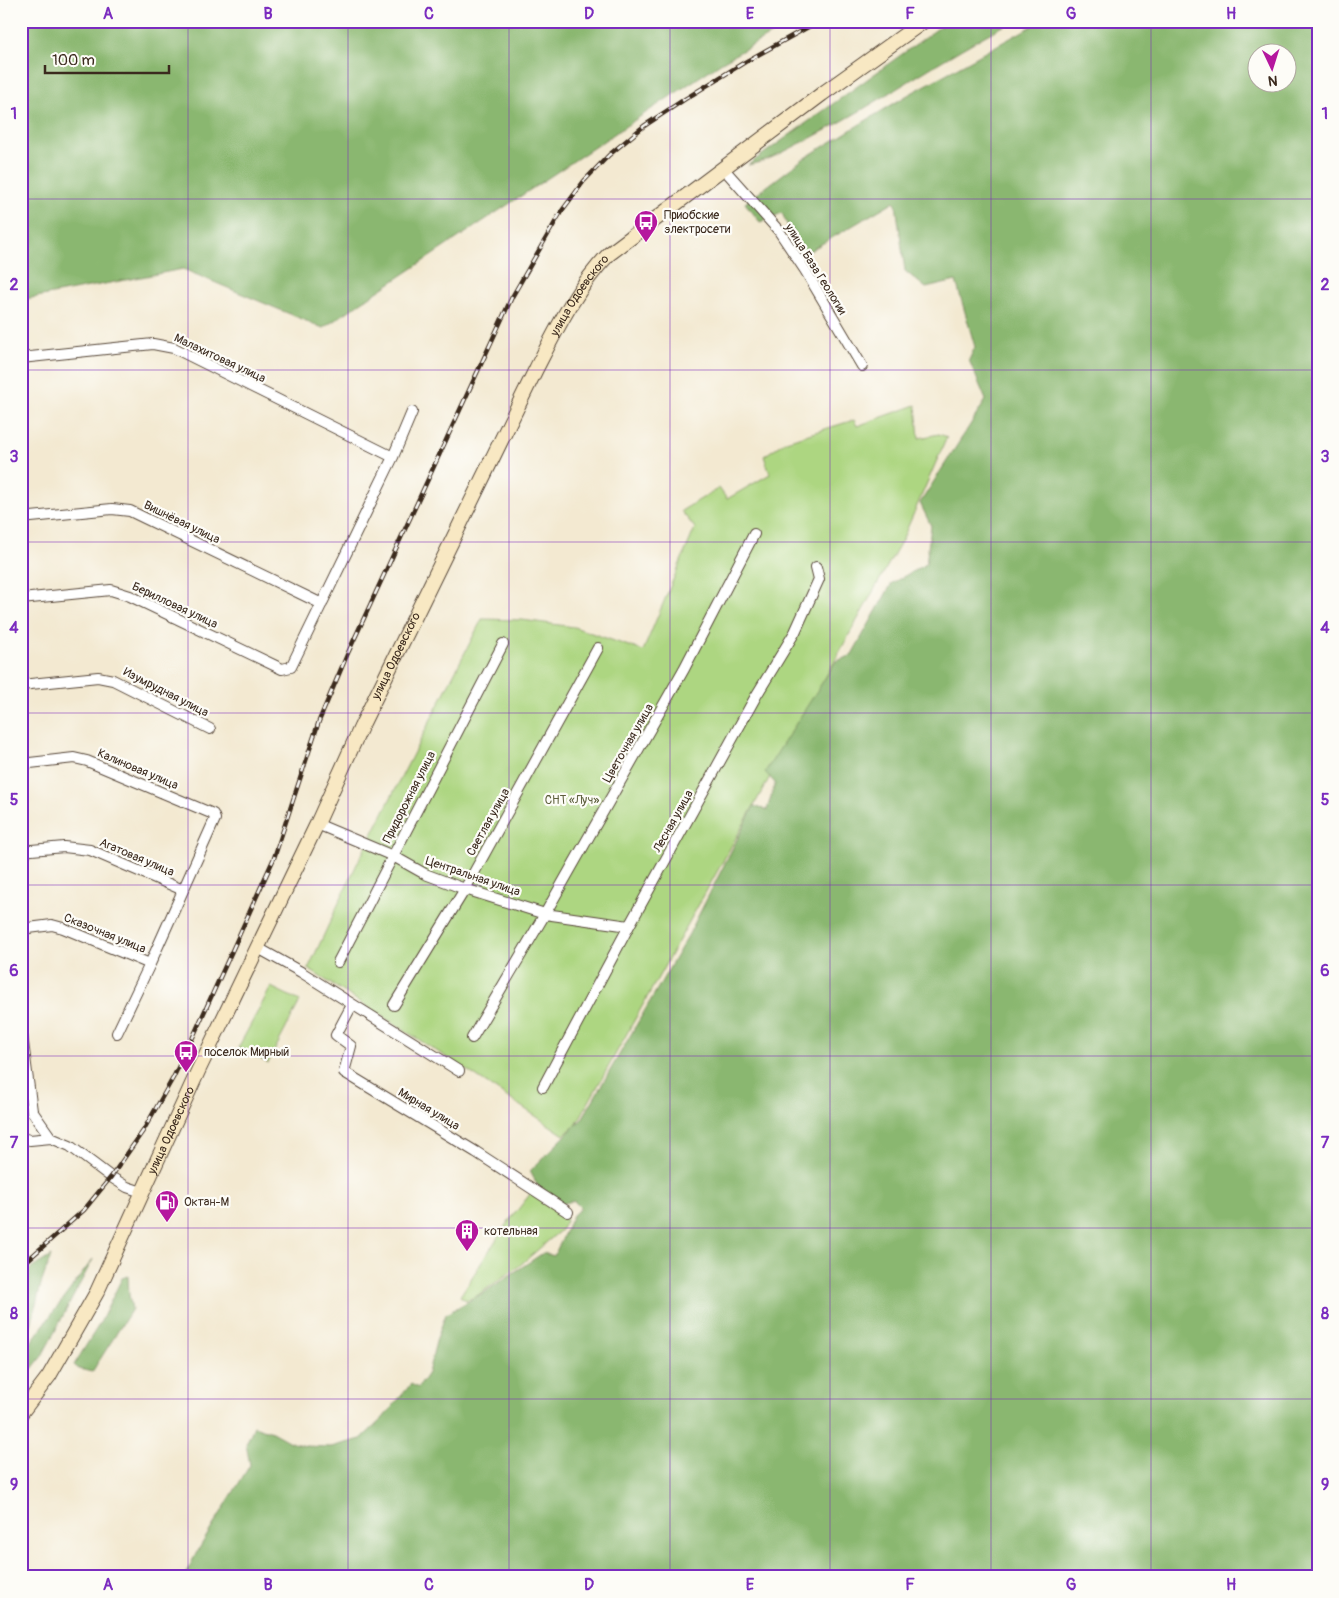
<svg xmlns="http://www.w3.org/2000/svg" width="1339" height="1598" font-family="Pangolin,sans-serif">
  <style>
    .green { fill: #add681; stroke: #748050 }
    .forest { fill: #8ab76f; stroke: #627046; fill-rule: evenodd }
    .lines { fill: none; stroke-linecap: round; stroke-linejoin: round }
    .street-casing { stroke: #574739; stroke-width: 12 }
    .secondary-casing { stroke: #574739; stroke-width: 16 }
    .street { stroke: #fff; stroke-width: 10 }
    .secondary { stroke: #f8e8c3; stroke-width: 14 }
    .rail-casing { stroke: #3b2a1e; stroke-width: 4.5 }
    .rail { stroke: #fdfcf7; stroke-width: 2.5; stroke-dasharray: 8; stroke-linecap: butt }
    .grid { fill: none; stroke: #7b2cbf; stroke-width: 1; stroke-opacity: 0.55 }
    .labels { text-anchor: middle; stroke-width: 4.5; stroke-linejoin: round; paint-order: stroke }
    .poi-label { font-size: 12px; fill: #3b2a1e; stroke: #fdfcf7; text-anchor: start }
    .street-label { font-size: 12px; fill: #3b2a1e; stroke: #fdfcf7 }
    .park-label { font-size: 12px; fill: #5d5e3c; stroke: #fdfcf7 }
    .neatline { fill: none; stroke: #7b2cbf; stroke-width: 2 }
    .grid-label { font-size: 16px; text-anchor: middle; font-weight: bold; fill: #7b2cbf }
  </style>
  <rect width="100%" height="100%" fill="#fdfcf7"/>
  <filter id="ink" filterUnits="userSpaceOnUse"><feTurbulence type="fractalNoise" baseFrequency=".02" numOctaves="2"/><feDisplacementMap in="SourceGraphic" scale="10" xChannelSelector="R" yChannelSelector="G"/><feConvolveMatrix kernelMatrix="1 2 1 2 8 2 1 2 1" color-interpolation-filters="sRGB"/></filter>
  <filter id="wash" filterUnits="userSpaceOnUse"><feTurbulence type="fractalNoise" baseFrequency=".0096" numOctaves="4" result="noise"/><feDisplacementMap in="SourceGraphic" scale="20" xChannelSelector="R" yChannelSelector="G"/><feGaussianBlur stdDeviation="1.12" result="paint"/><feColorMatrix in="noise" values="0 0 0 0 0 0 0 0 0 0 0 0 0 0 0 0 0 1.4 0 .05"/><feComposite in="paint" operator="in"/></filter>
  <g filter="url(#wash)">
    <rect width="100%" height="100%" fill="#f3e9d1"/>
    <path class="green" d="M 916,405 L 919,438 L 939,434 L 947,437 L 903,538 L 576,1125 L 564,1135 L 468,1071 L 308,969 L 356,866 L 482,619 L 522,620 L 574,627 L 643,651 L 695,528 L 681,511 L 719,488 L 727,499 L 770,474 L 764,456 L 786,441 L 854,420 L 857,426 Z
      M 271,987 L 300,1001 L 268,1063 L 238,1048 Z
      M 531,1193 L 563,1214 L 566,1221 L 562,1229 L 519,1266 L 475,1297 L 466,1300 L 460,1296 L 505,1226 Z"/>
    <path class="forest" d="M 21,21 L 795,21 L 722,62 L 323,328 L 183,269 L 21,300 Z
      M 948,21 L 1013,21 C 943,56 880,103 811,138 C 790,148 770,161 748,165 Z
      M 1041,21 L 1318,21 L 1318,1577 L 184,1577 L 197,1552 L 250,1465 L 246,1444 L 254,1426 L 272,1432 L 290,1442 L 306,1446 L 331,1447 L 361,1439 L 383,1418 L 411,1384 L 418,1388 L 428,1373 L 437,1338 L 446,1314 L 483,1293 L 543,1253 L 554,1256 L 573,1215 L 581,1208 L 574,1201 L 560,1204 L 540,1190 L 530,1171 L 582,1119 L 689,934 L 754,806 L 767,810 L 775,783 L 765,772 L 836,661 L 851,656 L 892,583 L 926,564 L 931,526 L 920,503 L 986,400 L 969,360 L 975,347 L 956,281 L 926,288 L 905,271 L 896,204 L 893,202 L 801,256 L 782,213 L 760,222 L 745,203 L 803,159 L 906,96 ZM 1256,52 L 1286,52 L 1286,82 L 1256,82 Z
      M 51,1256 L 41,1284 L 25,1350 L 93,1259 L 42,1356 L 21,1383 L 21,1275 Z
      M 128,1276 L 129,1295 L 132,1309 L 92,1372 L 79,1369 L 74,1365 L 100,1323 L 122,1278 Z"/>
  </g>
  <g filter="url(#ink)">
    <g class="lines">
      <g class="street-casing">
        <path id="street" d="M 723,168 L 779,231 L 805,270 L 862,366
          M 21,358 L 153,344 L 174,348 L 393,457
          M 21,518 L 112,509 L 130,511 L 322,604
          M 21,599 L 111,590 L 130,596 L 282,669 L 291,667 L 393,457 L 412,412
          M 21,685 L 98,677 L 113,680 L 210,729
          M 21,764 L 74,758 L 87,761 L 213,814 L 215,819 L 150,964 L 117,1033
          M 317,824 L 393,856 L 425,874 L 465,889 L 545,914 L 629,926
          M 21,851 L 64,847 L 90,850 L 183,890
          M 21,929 L 52,925 L 63,928 L 150,964
          M 258,948 L 301,972 L 459,1071
          M 338,962 L 503,644
          M 352,1005 L 336,1035 L 351,1046 L 344,1072 L 476,1152 L 568,1212
          M 394,1005 L 465,889 L 598,648
          M 21,1027 L 32,1111 L 51,1138 L 30,1140 L 21,1138
          M 472,1038 L 545,914 L 684,669 L 754,534
          M 543,1087 L 629,926 L 756,696 L 795,632 L 819,579 L 816,567
          M 51,1138 L 70,1146 L 111,1177 L 127,1187 L 142,1192"/>
      </g>
      <g class="secondary-casing">
        <g id="secondary">
          <path id="s1" d="M 21,1413 L 49,1376 L 97,1292 L 199,1069 L 317,824 L 361,727 L 536,369 C 557,328 577,287 609,254 L 822,94 L 924,21"/>
        </g>
      </g>
      <use href="#street" class="street"/>
      <use href="#secondary" class="secondary"/>
      <g class="rail-casing">
        <path id="rail" d="M 21,1266 L 84,1210 L 111,1177 L 143,1131 L 173,1078 L 193,1037 L 274,858 L 319,721 L 347,655 L 512,297 L 561,212 L 584,181 L 609,155 L 644,126 L 685,99 L 745,62 L 819,21"/>
      </g>
      <use href="#rail" class="rail"/>
    </g>
  </g>
  <path class="grid" d="M 188,21 L 188,1577M 348,21 L 348,1577M 509,21 L 509,1577M 670,21 L 670,1577M 830,21 L 830,1577M 991,21 L 991,1577M 1151,21 L 1151,1577M 21,199 L 1318,199M 21,370 L 1318,370M 21,542 L 1318,542M 21,713 L 1318,713M 21,885 L 1318,885M 21,1056 L 1318,1056M 21,1228 L 1318,1228M 21,1399 L 1318,1399"/>
  <defs>
    <g id="bus-pin" transform="scale(1.25)"><path d="M0 17L-7.5 6A9.5 9.5 0 1 1 7.5 6Z" fill="#b5179e" stroke="#fdfcf7"/><path d="M-5-6H5V4H4V6H2V4H-2V6H-4V4H-5ZM-3.5-4V0h7V-4ZM-3.5 1.2v1.5H-2V1.2ZM2 1.2v1.5H3.5V1.2Z" fill="#fff"/></g>
    <g id="fuel-pin" transform="scale(1.25)"><path d="M0 17L-7.5 6A9.5 9.5 0 1 1 7.5 6Z" fill="#b5179e" stroke="#fdfcf7"/><path d="M-5.5-6h7V0h2V4h1.3V-2.5L3-4.5l.8-.8L6-3V5H2.5V1h-1V6h-7ZM-4.2-4.7v3.2H.2V-4.7Z" fill="#fff"/></g>
    <g id="building-pin" transform="scale(1.25)"><path d="M0 17L-7.5 6A9.5 9.5 0 1 1 7.5 6Z" fill="#b5179e" stroke="#fdfcf7"/><path d="M-4-6H4V6H1V3H-1V6H-4ZM-2.5-4.3h1.7v1.8h-1.7ZM.8-4.3h1.7v1.8H.8ZM-2.5-1h1.7V.8h-1.7ZM.8-1h1.7V.8H.8Z" fill="#fff"/></g>
  </defs>
  <g fill-rule="evenodd">
    <use href="#bus-pin" x="646" y="222"/>
    <use href="#bus-pin" x="186" y="1052"/>
    <use href="#fuel-pin" x="167" y="1202"/>
    <use href="#building-pin" x="467" y="1231"/>
  </g>
  <g class="labels">
    <g class="poi-label">
      <text x="664" y="219">Приобские<tspan x="664" dy="14">электросети</tspan></text>
      <text x="204" y="1056">поселок Мирный</text>
      <text x="184" y="1206">Октан-М</text>
      <text x="484" y="1235">котельная</text>
    </g>
    <g class="street-label">
      <text transform="translate(816 269) rotate(58)" y="4">улица База Геологии</text>
      <text dy="4" stroke="none"><textPath href="#s1" startOffset="1251">улица Одоевского</textPath></text>
      <text transform="translate(220 358) rotate(25)" y="4">Малахитовая улица</text>
      <text transform="translate(182 522) rotate(26)" y="4">Вишнёвая улица</text>
      <text transform="translate(175 605) rotate(25)" y="4">Берилловая улица</text>
      <text dy="4" stroke="none"><textPath href="#s1" startOffset="846">улица Одоевского</textPath></text>
      <text transform="translate(166 692) rotate(27)" y="4">Изумрудная улица</text>
      <text transform="translate(628 743) rotate(-60)" y="4">Цветочная улица</text>
      <text transform="translate(138 769) rotate(23)" y="4">Калиновая улица</text>
      <text transform="translate(409 797) rotate(-63)" y="4">Придорожная улица</text>
      <text transform="translate(673 821) rotate(-61)" y="4">Лесная улица</text>
      <text transform="translate(488 822) rotate(-61)" y="4">Светлая улица</text>
      <text transform="translate(137 857) rotate(23)" y="4">Агатовая улица</text>
      <text transform="translate(473 876) rotate(19)" y="4">Центральная улица</text>
      <text transform="translate(105 933) rotate(22)" y="4">Сказочная улица</text>
      <text transform="translate(429 1109) rotate(31)" y="4">Мирная улица</text>
      <text dy="4" stroke="none"><textPath href="#s1" startOffset="321">улица Одоевского</textPath></text>
    </g>
    <g class="park-label">
      <text x="572" y="804">СНТ «Луч»</text>
    </g>
  </g>
  <rect width="1339" height="1598" fill="none" stroke="#fdfcf7" stroke-width="55"/>
  <g transform="translate(1272 68) rotate(176)"><circle r="24" fill="#fdfcf7" stroke="#afa8a0"/>
  <path d="M0-4L9 19L0 12L-9 19Z" fill="#b5179e"/>
  <text y="-8" font-size="14" font-weight="bold" text-anchor="middle" fill="#3b2a1e">N</text>
  </g>
  <path d="M45 65v8h124v-8" fill="none" stroke="#3b2a1e" stroke-width="2.5"/>
  <text x="52" y="65" font-size="15" fill="#3b2a1e" stroke="#fdfcf7" stroke-width="4" paint-order="stroke">100 m</text>
  <rect x="28" y="28" width="1284" height="1542" class="neatline"/>
  <g class="grid-label">
    <text x="108" y="19">A</text>
    <text x="268" y="19">B</text>
    <text x="429" y="19">C</text>
    <text x="589" y="19">D</text>
    <text x="750" y="19">E</text>
    <text x="910" y="19">F</text>
    <text x="1071" y="19">G</text>
    <text x="1231" y="19">H</text>
    <text x="14" y="119">1</text>
    <text x="1325" y="119">1</text>
    <text x="14" y="290">2</text>
    <text x="1325" y="290">2</text>
    <text x="14" y="462">3</text>
    <text x="1325" y="462">3</text>
    <text x="14" y="633">4</text>
    <text x="1325" y="633">4</text>
    <text x="14" y="805">5</text>
    <text x="1325" y="805">5</text>
    <text x="14" y="976">6</text>
    <text x="1325" y="976">6</text>
    <text x="14" y="1148">7</text>
    <text x="1325" y="1148">7</text>
    <text x="14" y="1319">8</text>
    <text x="1325" y="1319">8</text>
    <text x="14" y="1490">9</text>
    <text x="1325" y="1490">9</text>
    <text x="108" y="1590">A</text>
    <text x="268" y="1590">B</text>
    <text x="429" y="1590">C</text>
    <text x="589" y="1590">D</text>
    <text x="750" y="1590">E</text>
    <text x="910" y="1590">F</text>
    <text x="1071" y="1590">G</text>
    <text x="1231" y="1590">H</text>
  </g>
</svg>
